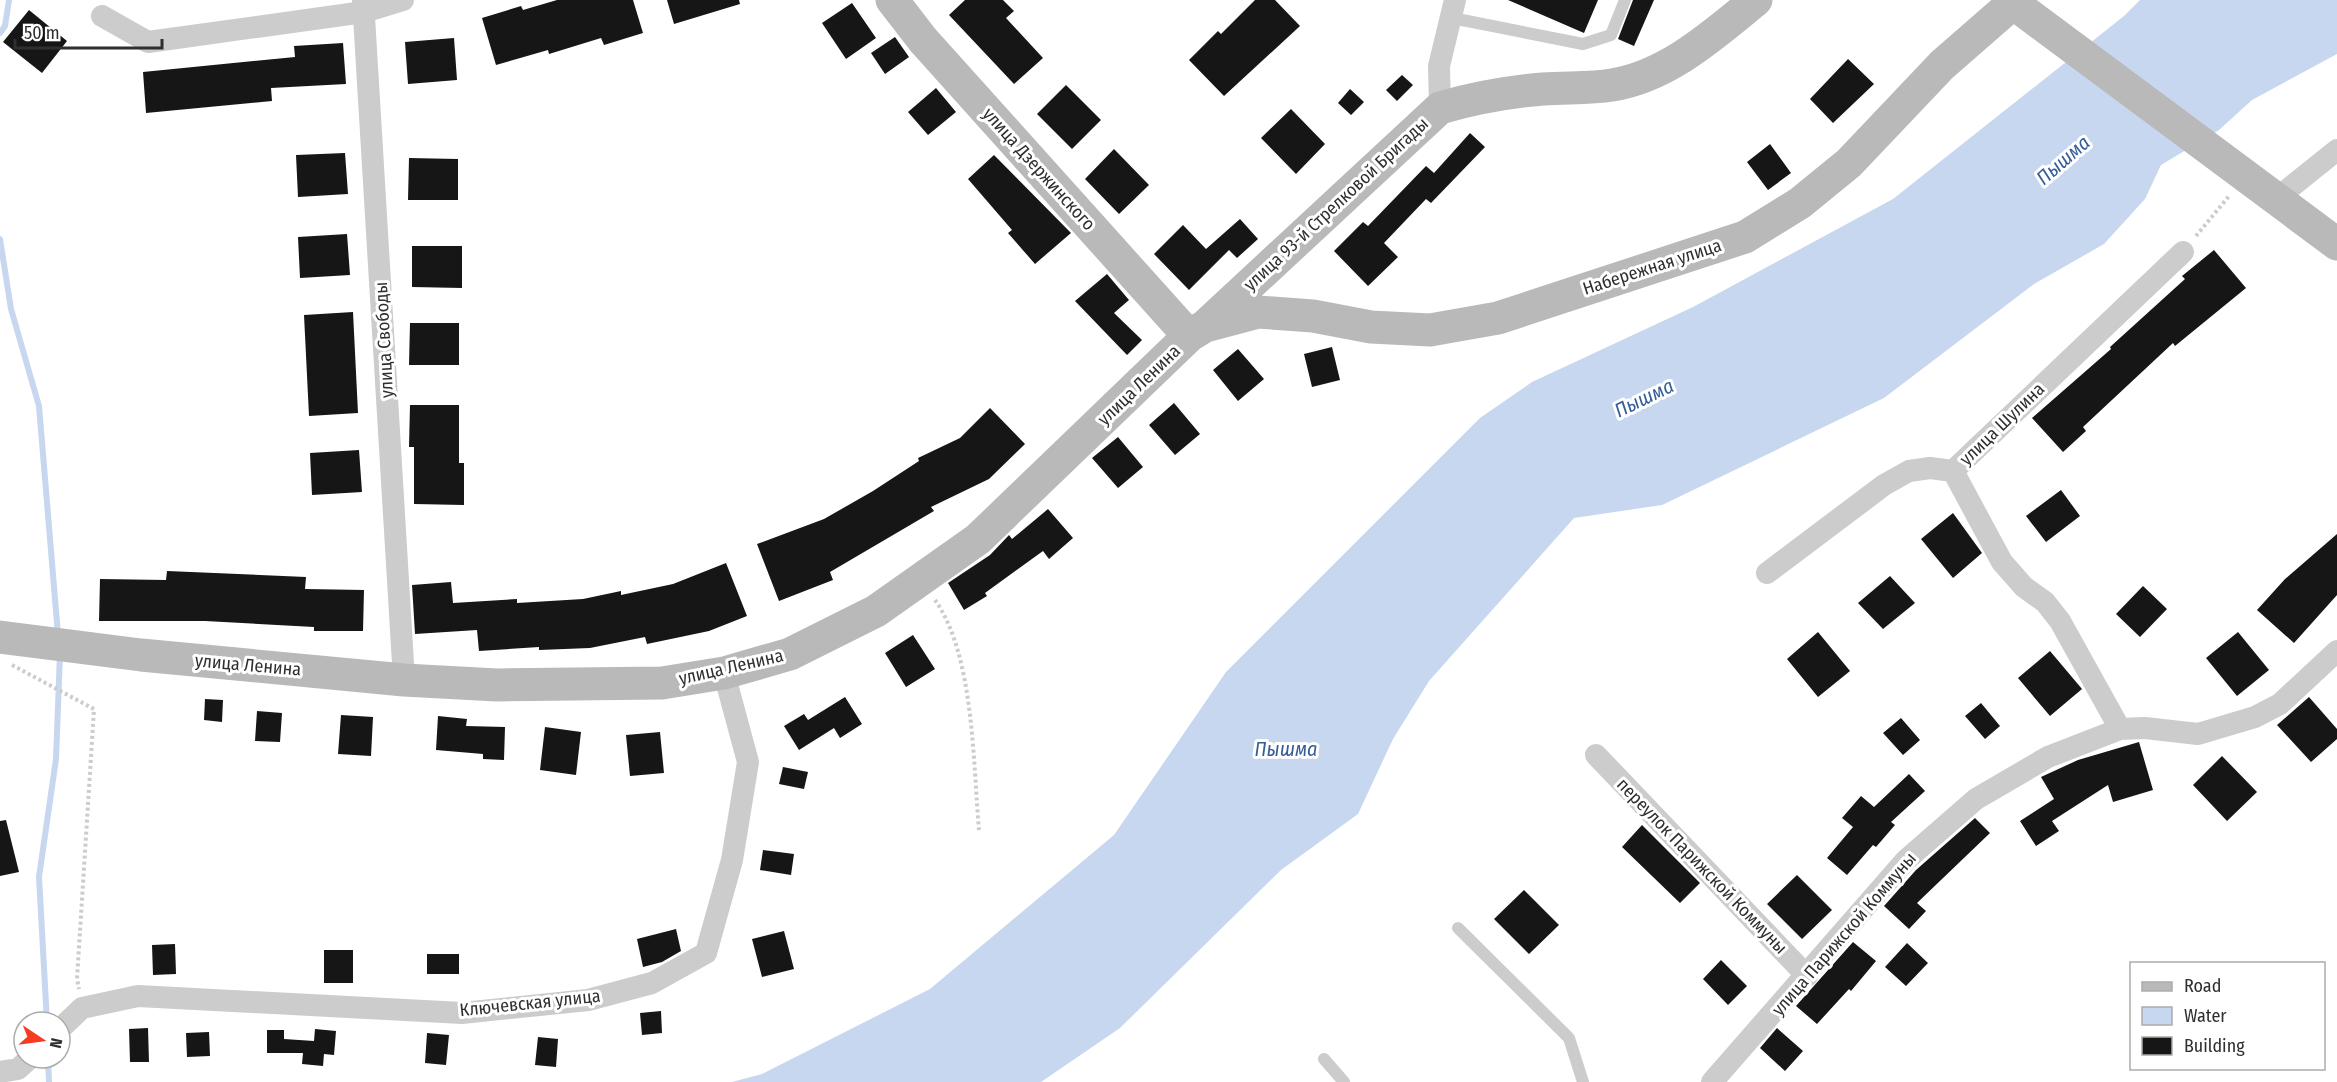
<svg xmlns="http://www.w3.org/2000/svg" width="2337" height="1082" font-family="'Fira Sans Condensed',sans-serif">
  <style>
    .water { fill: #c6d7ef }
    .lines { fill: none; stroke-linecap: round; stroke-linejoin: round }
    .stream { stroke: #c6d7ef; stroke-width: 6 }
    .building { fill: #161616 }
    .path { stroke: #ccc; stroke-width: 4; stroke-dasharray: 3 3; stroke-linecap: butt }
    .lane { stroke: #ccc; stroke-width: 12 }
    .street { stroke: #ccc; stroke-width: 22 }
    .secondary { stroke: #b9b9b9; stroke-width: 33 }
    .labels { text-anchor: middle; stroke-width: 6; stroke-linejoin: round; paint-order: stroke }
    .street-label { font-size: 18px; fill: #2f2f2f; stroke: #fff }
    .water-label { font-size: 20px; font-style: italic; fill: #355e99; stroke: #fff }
  </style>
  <rect width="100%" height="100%" fill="#fff"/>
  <path class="water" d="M 2140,0 L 2337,0 L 2337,54 L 2252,100 L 2219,130 L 2161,165 L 2145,199 L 2104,244 L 2034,284 L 1884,398 L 1662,505 L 1574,518 L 1429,681 L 1393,739 L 1358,814 L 1281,870 L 1120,1028 L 1041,1082 L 732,1082 L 762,1074 L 930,989 L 1114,835 L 1226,672 L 1480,418 L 1532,382 L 1693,307 L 1893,199 L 2124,16 Z"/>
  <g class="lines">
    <path class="stream" d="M 0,33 L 5,26 L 9,0
      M 0,239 L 11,309 L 39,406 L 58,635
      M 47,1022 L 39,877 L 56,759 L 60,654
      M 48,1058 L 49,1082"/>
  </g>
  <path class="building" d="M 557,0 L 633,0 L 643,33 L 604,45 L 601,38 L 549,54 L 548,50 L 496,65 L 482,18 L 521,6 L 523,10 Z
    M 667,0 L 739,0 L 740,4 L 674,24 Z
    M 965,0 L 1003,0 L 1014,11 L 1006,18 L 1043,58 L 1014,84 L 949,15 Z
    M 1255,0 L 1275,0 L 1300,26 L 1224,96 L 1189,60 L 1218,31 L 1221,34 Z
    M 1508,0 L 1598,0 L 1584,33 Z
    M 1633,0 L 1654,0 L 1634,46 L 1618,39 Z
    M 852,3 L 876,38 L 846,59 L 822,23 Z
    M 29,10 L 67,41 L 42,73 L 3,42 Z
    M 895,37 L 909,57 L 885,74 L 871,53 Z
    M 454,38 L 457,80 L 408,84 L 405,42 Z
    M 343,43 L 346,84 L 271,88 L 272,101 L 146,113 L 143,72 L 295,57 L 294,46 Z
    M 1848,59 L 1874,84 L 1833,123 L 1810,99 Z
    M 1402,75 L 1413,85 L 1397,101 L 1386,90 Z
    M 1066,85 L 1101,120 L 1072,149 L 1037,114 Z
    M 936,88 L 956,112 L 928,135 L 908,112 Z
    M 1350,89 L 1364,102 L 1351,115 L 1338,103 Z
    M 1291,109 L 1325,144 L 1296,174 L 1261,138 Z
    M 1470,133 L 1485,147 L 1431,203 L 1426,199 L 1384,243 L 1398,257 L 1368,286 L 1334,251 L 1363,222 L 1368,226 L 1426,166 L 1434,173 Z
    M 1770,144 L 1791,173 L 1768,190 L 1747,162 Z
    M 1114,149 L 1149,185 L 1119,214 L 1085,179 Z
    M 345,153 L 348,194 L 298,197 L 296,155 Z
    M 994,155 L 1071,233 L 1035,264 L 1008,233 L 1012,230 L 968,179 Z
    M 409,158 L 458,159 L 458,200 L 408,200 Z
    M 1240,219 L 1258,239 L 1237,258 L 1229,250 L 1189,290 L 1154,254 L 1183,225 L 1206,249 Z
    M 347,234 L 350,275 L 300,278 L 298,237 Z
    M 412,246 L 462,246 L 462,288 L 412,287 Z
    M 2214,250 L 2246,288 L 2175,346 L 2173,343 L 2083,427 L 2086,431 L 2063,452 L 2032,418 L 2111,349 L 2110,347 L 2185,279 L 2182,276 Z
    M 1107,274 L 1129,300 L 1114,313 L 1142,340 L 1127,355 L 1075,301 Z
    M 353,312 L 358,413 L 309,416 L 304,315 Z
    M 410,323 L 459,323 L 459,365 L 409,365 Z
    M 1332,347 L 1340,380 L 1312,387 L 1304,354 Z
    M 1238,349 L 1264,379 L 1238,401 L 1213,370 Z
    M 1174,403 L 1200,434 L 1175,455 L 1149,425 Z
    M 410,405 L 459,405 L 459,463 L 464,463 L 464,505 L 414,504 L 414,447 L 409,447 Z
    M 990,408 L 1025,444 L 989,479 L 931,507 L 934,511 L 830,572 L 833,580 L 779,601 L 757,544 L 824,519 L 873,491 L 919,461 L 918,458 L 960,438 Z
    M 1118,437 L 1143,467 L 1118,488 L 1092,458 Z
    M 359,450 L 362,492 L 312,495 L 310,453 Z
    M 2061,490 L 2080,516 L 2046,542 L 2026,516 Z
    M 1048,509 L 1073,538 L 1049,559 L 1043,551 L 985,593 L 987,596 L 964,610 L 948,583 L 990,555 L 1009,535 L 1012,539 Z
    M 1953,513 L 1982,553 L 1953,578 L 1921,539 Z
    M 2337,534 L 2337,595 L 2294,643 L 2257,610 L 2285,579 Z
    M 726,563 L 747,616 L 709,631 L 647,644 L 645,637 L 590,648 L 539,650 L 539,647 L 479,651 L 477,630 L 415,634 L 412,585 L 451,582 L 453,603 L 517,599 L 517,603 L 583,599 L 621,591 L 621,595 L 673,584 Z
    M 167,571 L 306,577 L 305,589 L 364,590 L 363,631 L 314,631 L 314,627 L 205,621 L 99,621 L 100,579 L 166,580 Z
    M 1890,576 L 1915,603 L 1883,629 L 1858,603 Z
    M 2143,586 L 2167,609 L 2140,637 L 2116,614 Z
    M 1818,632 L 1850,671 L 1818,697 L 1787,659 Z
    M 2238,632 L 2269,670 L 2237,696 L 2206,658 Z
    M 913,635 L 935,669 L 906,687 L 885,653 Z
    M 2050,651 L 2082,689 L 2050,716 L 2018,678 Z
    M 845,697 L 862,724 L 840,738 L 834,728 L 799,750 L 784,726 L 804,714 L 808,720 Z
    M 2309,697 L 2337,729 L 2337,739 L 2311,762 L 2277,725 Z
    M 205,699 L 223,700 L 222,722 L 204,720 Z
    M 1981,703 L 2000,726 L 1985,739 L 1965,716 Z
    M 257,711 L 282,713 L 280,742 L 255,741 Z
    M 341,715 L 373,717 L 371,756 L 338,754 Z
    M 438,716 L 467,719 L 466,726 L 505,727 L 504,760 L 483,759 L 483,754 L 436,750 Z
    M 1901,718 L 1920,740 L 1903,755 L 1883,733 Z
    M 545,727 L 581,732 L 576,775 L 540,770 Z
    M 660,732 L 664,773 L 630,776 L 626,735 Z
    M 2139,742 L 2153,790 L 2113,802 L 2108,785 L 2052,821 L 2059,831 L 2036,846 L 2020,821 L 2054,799 L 2041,777 L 2078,760 Z
    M 2222,756 L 2257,792 L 2227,821 L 2193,785 Z
    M 783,767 L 808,772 L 804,789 L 779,784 Z
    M 1909,774 L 1925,791 L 1891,822 L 1895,825 L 1876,847 L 1873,845 L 1847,875 L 1827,858 L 1853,827 L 1842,818 L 1861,796 L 1874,807 Z
    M 1975,818 L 1990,833 L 1917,903 L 1926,911 L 1909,929 L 1884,906 L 1916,870 Z
    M 6,820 L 19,872 L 0,876 L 0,821 Z
    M 1642,825 L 1700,883 L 1680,903 L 1622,847 Z
    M 763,850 L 794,854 L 791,875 L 760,870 Z
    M 1797,875 L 1832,910 L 1802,939 L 1767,904 Z
    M 1524,890 L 1559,925 L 1529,954 L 1494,919 Z
    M 676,929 L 681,951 L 662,962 L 643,967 L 637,939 Z
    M 784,931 L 794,969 L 762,977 L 752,939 Z
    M 1853,942 L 1876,961 L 1851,991 L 1849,989 L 1817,1024 L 1796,1006 Z
    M 1907,943 L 1928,963 L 1906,986 L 1885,967 Z
    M 175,944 L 176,974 L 153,975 L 152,945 Z
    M 324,950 L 353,950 L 353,983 L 324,983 Z
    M 427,954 L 459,954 L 459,974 L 427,974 Z
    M 1721,960 L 1747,986 L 1728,1005 L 1703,979 Z
    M 661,1011 L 662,1033 L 642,1035 L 640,1013 Z
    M 148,1028 L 149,1062 L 130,1062 L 129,1029 Z
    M 1777,1028 L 1803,1051 L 1785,1071 L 1760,1048 Z
    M 315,1029 L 336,1031 L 334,1055 L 324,1054 L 323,1066 L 302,1064 L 303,1053 L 267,1053 L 267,1030 L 284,1030 L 284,1039 L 314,1041 Z
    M 209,1032 L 210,1056 L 187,1057 L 186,1033 Z
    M 427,1033 L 449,1035 L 446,1065 L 425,1063 Z
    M 538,1037 L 558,1039 L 556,1067 L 535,1065 Z"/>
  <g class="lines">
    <path class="path" d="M 2196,236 L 2229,196
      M 935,600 C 974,655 973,762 979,830
      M 12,665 L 94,709 L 77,979 L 79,989"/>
    <path class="lane" d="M 1452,18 L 1583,44 L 1611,35 L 1625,0
      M 1458,928 L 1569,1038 L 1583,1082
      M 1324,1059 L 1344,1082"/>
    <path class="street" d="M 363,0 L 404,680
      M 102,16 L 148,42 L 364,12 L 403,0
      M 1440,108 L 1439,66 L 1455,0
      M 2276,199 L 2337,150
      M 1953,471 L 2002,562 L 2024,587 L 2045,602 L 2060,621 L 2120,729
      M 1767,573 L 1884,485 L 1909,471 L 1930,468 L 1953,471 L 2183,252
      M 1596,755 L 1807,976
      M 60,1029 L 82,1008 L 138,996 L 462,1013 L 588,1000 L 652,983 L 706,953 L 732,860 L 748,762 L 724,673
      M 0,1072 L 18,1069 L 30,1058
      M 1712,1082 L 1906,860 L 1976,799 L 2048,757 L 2120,729 L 2145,728 L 2198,734 L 2255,717 L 2280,704 L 2337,651"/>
    <path class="secondary" d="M 892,0 L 923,40 L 1189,336
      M 2009,0 L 2337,244
      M 1209,325 L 1258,312 L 1313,316 L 1371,327 L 1430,330 L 1498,318 L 1745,237 L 1800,203 L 1849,163 L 1942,65 L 2013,3
      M 0,637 L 141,655 L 404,680 L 497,685 L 662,683 L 724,673 L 790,654 L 876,611 L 978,539 L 1189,336 L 1205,326 L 1440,108 C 1474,98 1508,92 1543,89 C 1566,87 1589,89 1612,85 C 1668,76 1713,35 1756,0"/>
  </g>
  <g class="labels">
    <g class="street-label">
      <text transform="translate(1039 169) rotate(48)" y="6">улица Дзержинского</text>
      <text transform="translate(1336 204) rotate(-43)" y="6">улица 93-й Стрелковой Бригады</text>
      <text transform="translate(1652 267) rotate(-18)" y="6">Набережная улица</text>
      <text transform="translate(384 340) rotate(-93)" y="6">улица Свободы</text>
      <text transform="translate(1139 385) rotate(-44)" y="6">улица Ленина</text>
      <text transform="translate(2002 424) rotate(-44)" y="6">улица Шулина</text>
      <text transform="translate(248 665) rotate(5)" y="6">улица Ленина</text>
      <text transform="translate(731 667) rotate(-13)" y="6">улица Ленина</text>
      <text transform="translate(1702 866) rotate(46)" y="6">переулок Парижской Коммуны</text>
      <text transform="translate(1844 934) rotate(-49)" y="6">улица Парижской Коммуны</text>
      <text transform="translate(530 1003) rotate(-6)" y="6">Ключевская улица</text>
    </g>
    <g class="water-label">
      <text transform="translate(2063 160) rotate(-41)" y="7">Пышма</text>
      <text transform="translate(1644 398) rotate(-26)" y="7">Пышма</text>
      <text x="1286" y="756">Пышма</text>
    </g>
  </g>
  <rect x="2130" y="962" width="195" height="108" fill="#ffffff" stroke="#acacac" stroke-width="1.5"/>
  <rect x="2142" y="982" width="30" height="9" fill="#b9b9b9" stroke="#acacac" stroke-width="1.5"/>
  <text x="2184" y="992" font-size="18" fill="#2f2f2f">Road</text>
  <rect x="2142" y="1007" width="30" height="18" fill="#c6d7ef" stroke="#acacac" stroke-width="1.5"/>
  <text x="2184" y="1022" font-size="18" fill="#2f2f2f">Water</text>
  <rect x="2142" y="1037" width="30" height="18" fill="#161616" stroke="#acacac" stroke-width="1.5"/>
  <text x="2184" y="1052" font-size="18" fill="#2f2f2f">Building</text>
  <g transform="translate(42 1040) rotate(103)"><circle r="28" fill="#ffffff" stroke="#acacac" stroke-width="1.5"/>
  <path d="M0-4.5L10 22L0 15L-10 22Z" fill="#f53b21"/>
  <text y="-9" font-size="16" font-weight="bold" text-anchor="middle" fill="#2f2f2f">N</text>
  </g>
  <path d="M15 39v9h147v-9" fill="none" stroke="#2f2f2f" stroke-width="3"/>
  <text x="24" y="39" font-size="18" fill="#2f2f2f" stroke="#ffffff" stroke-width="4.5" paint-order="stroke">50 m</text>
</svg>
